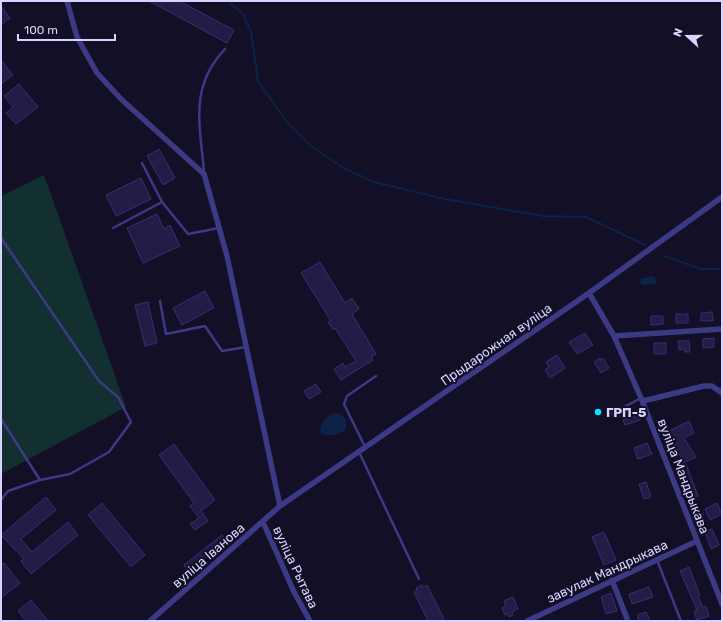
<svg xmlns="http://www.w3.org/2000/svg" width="723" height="622" font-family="Rubik,sans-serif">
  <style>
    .green { fill: #12302f }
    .water { fill: #0c2248 }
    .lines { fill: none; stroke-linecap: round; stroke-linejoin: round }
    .stream { stroke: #0c2248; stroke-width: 2 }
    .building { fill: #241b47; stroke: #3b2d73 }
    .service { stroke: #3d3a85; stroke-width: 2.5 }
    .minor { stroke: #3d3a85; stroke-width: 5.5 }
    .poi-dot { fill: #00e5ff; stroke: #130f26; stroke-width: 1.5 }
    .labels { text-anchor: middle; stroke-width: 4; stroke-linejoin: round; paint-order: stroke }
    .street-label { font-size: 13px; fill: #d9d4ff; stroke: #130f26 }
    .poi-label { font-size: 13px; font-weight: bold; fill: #d9d4ff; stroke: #130f26; text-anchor: start }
  </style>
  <rect width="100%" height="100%" fill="#130f26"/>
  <path class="green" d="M 44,175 L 126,407 L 1,474 L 1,196 Z"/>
  <path class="water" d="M 651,276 L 655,277 L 657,284 L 641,285 L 640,279 Z
    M 334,413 L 339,414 L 346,419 L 346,429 C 340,435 330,437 322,434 L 320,431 C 321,421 326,417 334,413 Z"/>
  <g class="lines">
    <path class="stream" d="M 231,4 L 243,14 L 251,32 L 258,81 L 286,121 L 311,146 L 343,168 L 374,182 L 445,199 L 543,216 L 586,217 L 645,245
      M 664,256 L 701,269 L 722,269"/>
  </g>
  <path class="building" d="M 149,1 L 179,1 L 234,30 L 227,43 Z
    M 1,6 L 10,18 L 1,25 Z
    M 1,60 L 13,75 L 1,84 Z
    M 19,84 L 38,107 L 16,124 L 6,113 L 13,107 L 4,96 Z
    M 159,149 L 175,178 L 163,185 L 147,156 Z
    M 141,178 L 151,199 L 116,216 L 106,195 Z
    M 157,214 L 164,229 L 170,225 L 180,246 L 143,263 L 127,228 Z
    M 320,262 L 345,303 L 352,298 L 359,309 L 352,314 L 376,354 L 371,357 L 373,360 L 341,380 L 334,369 L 343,363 L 345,367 L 356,361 L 335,328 L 333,330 L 328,322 L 331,321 L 301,273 Z
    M 205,291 L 214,308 L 182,325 L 173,308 Z
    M 148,302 L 157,343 L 145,346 L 135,305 Z
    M 712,312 L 713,321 L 701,321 L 701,313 Z
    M 676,314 L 688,314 L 688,323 L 676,323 Z
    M 651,316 L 663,316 L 663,324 L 651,325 Z
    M 585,333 L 593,345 L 577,354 L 569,342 Z
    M 714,338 L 714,347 L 703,348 L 703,339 Z
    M 678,341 L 689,341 L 690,352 L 685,352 L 685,349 L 679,350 Z
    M 654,343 L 666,343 L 666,354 L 654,354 Z
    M 557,355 L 565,368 L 550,378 L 545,370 L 549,367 L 546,362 Z
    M 600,358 L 600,360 L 603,358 L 609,368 L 601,373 L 594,362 Z
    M 316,384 L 321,392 L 309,399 L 304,391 Z
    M 638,414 L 640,420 L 625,425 L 623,420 Z
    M 689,421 L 694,433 L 684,438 L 696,457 L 683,463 L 669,431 Z
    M 647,443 L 652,454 L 638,459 L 634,448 Z
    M 174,444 L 215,500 L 201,511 L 208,521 L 195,530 L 190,524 L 199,518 L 190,506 L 194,503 L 159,455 Z
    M 686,464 L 698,496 L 690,500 L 680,474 L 678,475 L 675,469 Z
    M 646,482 L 651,497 L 644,499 L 639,484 Z
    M 46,497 L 56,510 L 21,539 L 32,552 L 68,522 L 78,535 L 31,574 L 21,561 L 24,559 L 1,535 Z
    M 102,503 L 145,555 L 131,567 L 88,515 Z
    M 717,503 L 722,514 L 710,520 L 705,509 Z
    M 712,529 L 719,545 L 711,549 L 705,532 Z
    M 604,532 L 616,560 L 604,565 L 592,537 Z
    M 222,535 L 226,541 L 188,571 L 184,565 Z
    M 4,563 L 20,583 L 1,598 L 1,566 Z
    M 689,567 L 700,595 L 698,596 L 703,608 L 706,606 L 709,616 L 697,620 L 694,611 L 697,610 L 680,571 Z
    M 422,585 L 423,588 L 427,585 L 445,621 L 428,621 L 414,592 L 417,590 L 416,588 Z
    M 649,587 L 653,597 L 632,604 L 629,594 Z
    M 611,593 L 617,611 L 606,614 L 601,597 Z
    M 513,597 L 518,609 L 512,612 L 513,615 L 509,617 L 507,614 L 505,615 L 502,608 L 506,606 L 504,601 Z
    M 31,600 L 48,621 L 26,621 L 18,611 Z
    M 646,612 L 650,621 L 639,621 L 637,615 Z"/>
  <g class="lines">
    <path class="service" d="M 142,163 L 162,202 L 188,234 L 219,228
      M 204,172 C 200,124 189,87 225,49
      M 113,228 L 162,202
      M 1,238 L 99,381 L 118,397 L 131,422 L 109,452 L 70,474 L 40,480 L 8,491 L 1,500
      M 160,301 L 166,334 L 205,326 L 222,351 L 246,347
      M 609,415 L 641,398
      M 1,419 L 40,480
      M 365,447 L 344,404 L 347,396 L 376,376
      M 359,452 L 419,579
      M 657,560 L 681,621"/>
    <path class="minor" d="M 67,1 L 77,37 L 97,73 L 121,99 L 204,174 L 227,256 L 280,506
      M 589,293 L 614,336 L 641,398 L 722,604
      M 614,336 L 722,329
      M 643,401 L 704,386 L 712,386 L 722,393
      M 263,522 L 294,592 L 310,621
      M 612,580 L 628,621
      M 150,621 L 280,506 L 589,293 L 722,197
      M 527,621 L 697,541"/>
  </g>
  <circle class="poi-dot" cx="598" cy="412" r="4"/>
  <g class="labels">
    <g class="street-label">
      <text transform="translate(496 344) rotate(-35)" y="5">Прыдарожная вуліца</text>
      <text transform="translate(684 476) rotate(69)" y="5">вуліца Мандрыкава</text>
      <text transform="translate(208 555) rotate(-41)" y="5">вуліца Іванова</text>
      <text transform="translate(296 567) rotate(65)" y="5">вуліца Рытава</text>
      <text transform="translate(607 571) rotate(-25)" y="5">завулак Мандрыкава</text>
    </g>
    <g class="poi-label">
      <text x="606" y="417">ГРП-5</text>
    </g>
  </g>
  <rect width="723" height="622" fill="none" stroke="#d9d4ff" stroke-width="4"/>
  <g transform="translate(687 36) rotate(291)" stroke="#130f26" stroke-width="3" paint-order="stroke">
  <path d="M0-3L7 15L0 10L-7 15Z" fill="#d9d4ff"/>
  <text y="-6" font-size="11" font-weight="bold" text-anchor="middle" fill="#d9d4ff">N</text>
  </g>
  <path d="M18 34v6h97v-6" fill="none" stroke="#d9d4ff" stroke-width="2"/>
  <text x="24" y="34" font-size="12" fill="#d9d4ff" stroke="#130f26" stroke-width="3" paint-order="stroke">100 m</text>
</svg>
